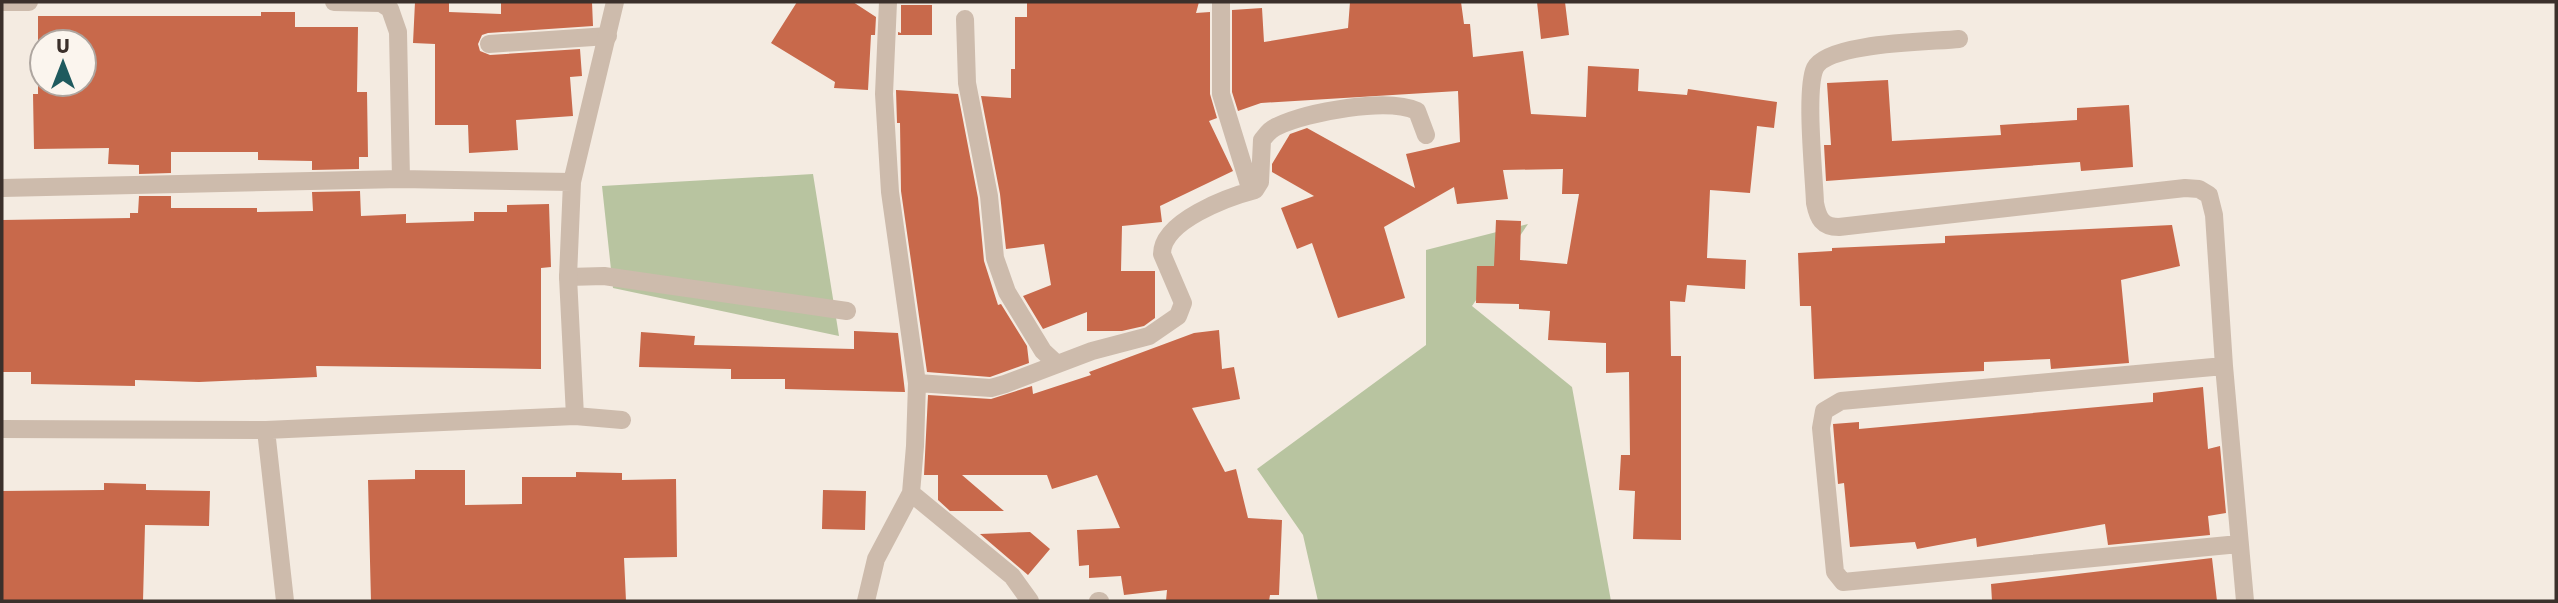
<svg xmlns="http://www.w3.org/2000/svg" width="2558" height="603" font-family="Poppins,sans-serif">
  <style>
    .green { fill: #b8c4a0 }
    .building { fill: #c8694b; fill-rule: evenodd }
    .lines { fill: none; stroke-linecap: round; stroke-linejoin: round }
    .service { stroke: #cdbbac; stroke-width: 18 }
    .minor { stroke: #cdbbac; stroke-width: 18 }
  </style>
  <rect width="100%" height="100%" fill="#f4ebe1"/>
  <path class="green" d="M 813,174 L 839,336 L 613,288 L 602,186 Z
    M 1528,224 L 1472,306 L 1572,387 L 1611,601 L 1318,601 L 1303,535 L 1257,469 L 1426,345 L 1426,250 Z"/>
  <path class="building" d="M 415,2 L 449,2 L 449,12 L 501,14 L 501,2 L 592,2 L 593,26 L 488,33 L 482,35 L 478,44 L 480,51 L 490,55 L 580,49 L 582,76 L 570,77 L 573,116 L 516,120 L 518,150 L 469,153 L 468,125 L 435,125 L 435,44 L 413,43 Z
    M 797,2 L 853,2 L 876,17 L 875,35 L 871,35 L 868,90 L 834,88 L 835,82 L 771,43 Z
    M 1027,2 L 1199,2 L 1196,13 L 1210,12 L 1210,94 L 1217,118 L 1209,121 L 1233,171 L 1160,206 L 1162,222 L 1122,226 L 1121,271 L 1155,271 L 1155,318 L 1144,326 L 1122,331 L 1087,331 L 1087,312 L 1043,329 L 1023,296 L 1051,285 L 1044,244 L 1006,249 L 1000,194 L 981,96 L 1011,98 L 1011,69 L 1015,69 L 1015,17 L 1027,17 Z
    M 1350,2 L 1461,2 L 1464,24 L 1470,24 L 1473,57 L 1523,51 L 1531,114 L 1586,117 L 1588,66 L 1639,69 L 1638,91 L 1687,95 L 1688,89 L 1777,102 L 1774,128 L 1757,126 L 1750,193 L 1710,190 L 1707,258 L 1746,260 L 1745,289 L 1687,285 L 1685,302 L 1670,301 L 1671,356 L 1681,356 L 1681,540 L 1633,539 L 1635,491 L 1619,490 L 1621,455 L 1630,455 L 1629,372 L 1606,373 L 1606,343 L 1548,340 L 1550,311 L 1519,309 L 1519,304 L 1476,303 L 1477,266 L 1494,266 L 1496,220 L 1521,221 L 1520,260 L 1567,264 L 1579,194 L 1562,194 L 1563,169 L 1503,170 L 1508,199 L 1457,204 L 1454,187 L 1384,227 L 1405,298 L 1338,318 L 1312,243 L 1297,249 L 1281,208 L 1314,196 L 1272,172 L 1272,164 L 1290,134 L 1307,128 L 1415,188 L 1406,154 L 1460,142 L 1458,91 L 1261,103 L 1238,111 L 1232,92 L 1232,10 L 1262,8 L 1264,42 L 1348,28 Z
    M 1537,2 L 1565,2 L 1569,35 L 1541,39 Z
    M 901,5 L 932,5 L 932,35 L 898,35 L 898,32 L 901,33 Z
    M 261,12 L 295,12 L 295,27 L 358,27 L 357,92 L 367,92 L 368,157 L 359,157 L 359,169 L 312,170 L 312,161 L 258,160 L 258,152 L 171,152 L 171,173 L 139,174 L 139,165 L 108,164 L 109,148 L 34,149 L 33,94 L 38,94 L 38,16 L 261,16 ZM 42,42 L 84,42 L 84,84 L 42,84 Z
    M 1888,80 L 1892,141 L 2001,135 L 2000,125 L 2077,120 L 2077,108 L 2129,105 L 2133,167 L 2081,171 L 2080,162 L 1826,181 L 1824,145 L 1831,145 L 1827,83 Z
    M 896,90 L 958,94 L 978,198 L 984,261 L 998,305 L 1001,304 L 1027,346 L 1029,363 L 990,377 L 927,372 L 901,191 L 900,123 L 897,123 Z
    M 360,191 L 361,216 L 406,214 L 406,223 L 474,221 L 474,212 L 507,212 L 507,205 L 549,204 L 551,267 L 541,268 L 541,369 L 316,366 L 317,377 L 199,382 L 135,380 L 135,386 L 31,384 L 31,372 L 2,372 L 2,220 L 130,218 L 130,213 L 138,213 L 139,196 L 171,196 L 171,208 L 257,208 L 257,212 L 313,211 L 312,192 Z
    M 2172,225 L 2180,266 L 2121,280 L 2129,363 L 2051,369 L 2050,359 L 1984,362 L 1984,371 L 1814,379 L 1811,306 L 1800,306 L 1798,253 L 1832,251 L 1832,248 L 1945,243 L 1945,236 Z
    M 1219,330 L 1222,369 L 1234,367 L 1240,399 L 1192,408 L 1225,472 L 1236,469 L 1248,518 L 1282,520 L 1279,595 L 1270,595 L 1269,601 L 1166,601 L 1167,590 L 1124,595 L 1121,576 L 1089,578 L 1089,565 L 1079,566 L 1077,530 L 1120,528 L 1097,475 L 1052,489 L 1047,475 L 962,475 L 1004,511 L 950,511 L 938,500 L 938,475 L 924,475 L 928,395 L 991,399 L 1032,386 L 1033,394 L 1091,375 L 1089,372 L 1194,333 Z
    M 854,331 L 898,333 L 905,392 L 785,389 L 785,379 L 731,379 L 731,369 L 639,367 L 641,332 L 695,336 L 694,345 L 854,349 Z
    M 2203,387 L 2208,449 L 2220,446 L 2226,513 L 2208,516 L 2210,535 L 2108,545 L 2105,524 L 1977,547 L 1976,538 L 1917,549 L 1915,542 L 1850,547 L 1844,483 L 1838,484 L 1833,424 L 1859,422 L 1859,429 L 2153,402 L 2153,393 Z
    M 415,470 L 465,470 L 465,505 L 522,504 L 522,477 L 576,477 L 576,472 L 622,473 L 622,480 L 676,479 L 677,557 L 624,558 L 626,601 L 371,601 L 368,480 L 415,479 Z
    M 104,483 L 146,484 L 146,490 L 210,491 L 209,526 L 145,525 L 143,601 L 2,601 L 2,491 L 104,490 Z
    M 823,490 L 866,491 L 865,530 L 822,529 Z
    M 1030,532 L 1050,549 L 1028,575 L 980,534 Z
    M 2212,558 L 2217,601 L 1992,601 L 1991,584 Z"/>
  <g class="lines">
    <path class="service" d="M 489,44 L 608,36
      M 568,277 L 604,276 L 847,311"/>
    <path class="minor" d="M 2,2 L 29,2
      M 334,2 L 381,3 L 390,9 L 398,32 L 401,179
      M 1221,2 L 1221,94 L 1251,191
      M 965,19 L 967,83 L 989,196 L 995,258 L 1007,292 L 1043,351 L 1057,364
      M 1959,39 C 1931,42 1828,42 1815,68 C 1805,90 1814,175 1815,203 C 1818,218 1822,227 1839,227 L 2185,188 L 2199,189 L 2209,195 L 2214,215 L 2224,366 L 2245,601
      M 2,188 L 401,179 L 572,182
      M 2224,366 L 1841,401 L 1824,411 L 1821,428 L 1835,572 L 1843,582 L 2239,544
      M 917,383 L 991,388 L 1005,384 L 1092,351 L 1149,336 L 1178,316 L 1183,303 L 1162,254 C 1162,221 1228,197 1255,190 L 1260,182 L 1262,140 C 1267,134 1270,129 1278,126 C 1308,112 1387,97 1417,111 L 1426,135
      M 575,416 L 568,277 L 572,182 L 615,2
      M 2,429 L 266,430 L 575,416 L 622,420
      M 266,430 L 285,601
      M 911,493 L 1012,576 L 1030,601
      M 866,601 L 876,559 L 911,493 L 915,446 L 917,383 L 890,192 L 884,94 L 888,2
      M 1098,601 L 1100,601"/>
  </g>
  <rect width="2558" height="603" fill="none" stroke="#3b302b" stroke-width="7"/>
  <g transform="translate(63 63)"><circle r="33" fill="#fbf5ee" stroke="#aea6a0" stroke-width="2"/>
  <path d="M0-5L12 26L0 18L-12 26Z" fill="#1f5a5e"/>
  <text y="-10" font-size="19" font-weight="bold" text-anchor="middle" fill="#3b302b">U</text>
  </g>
</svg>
